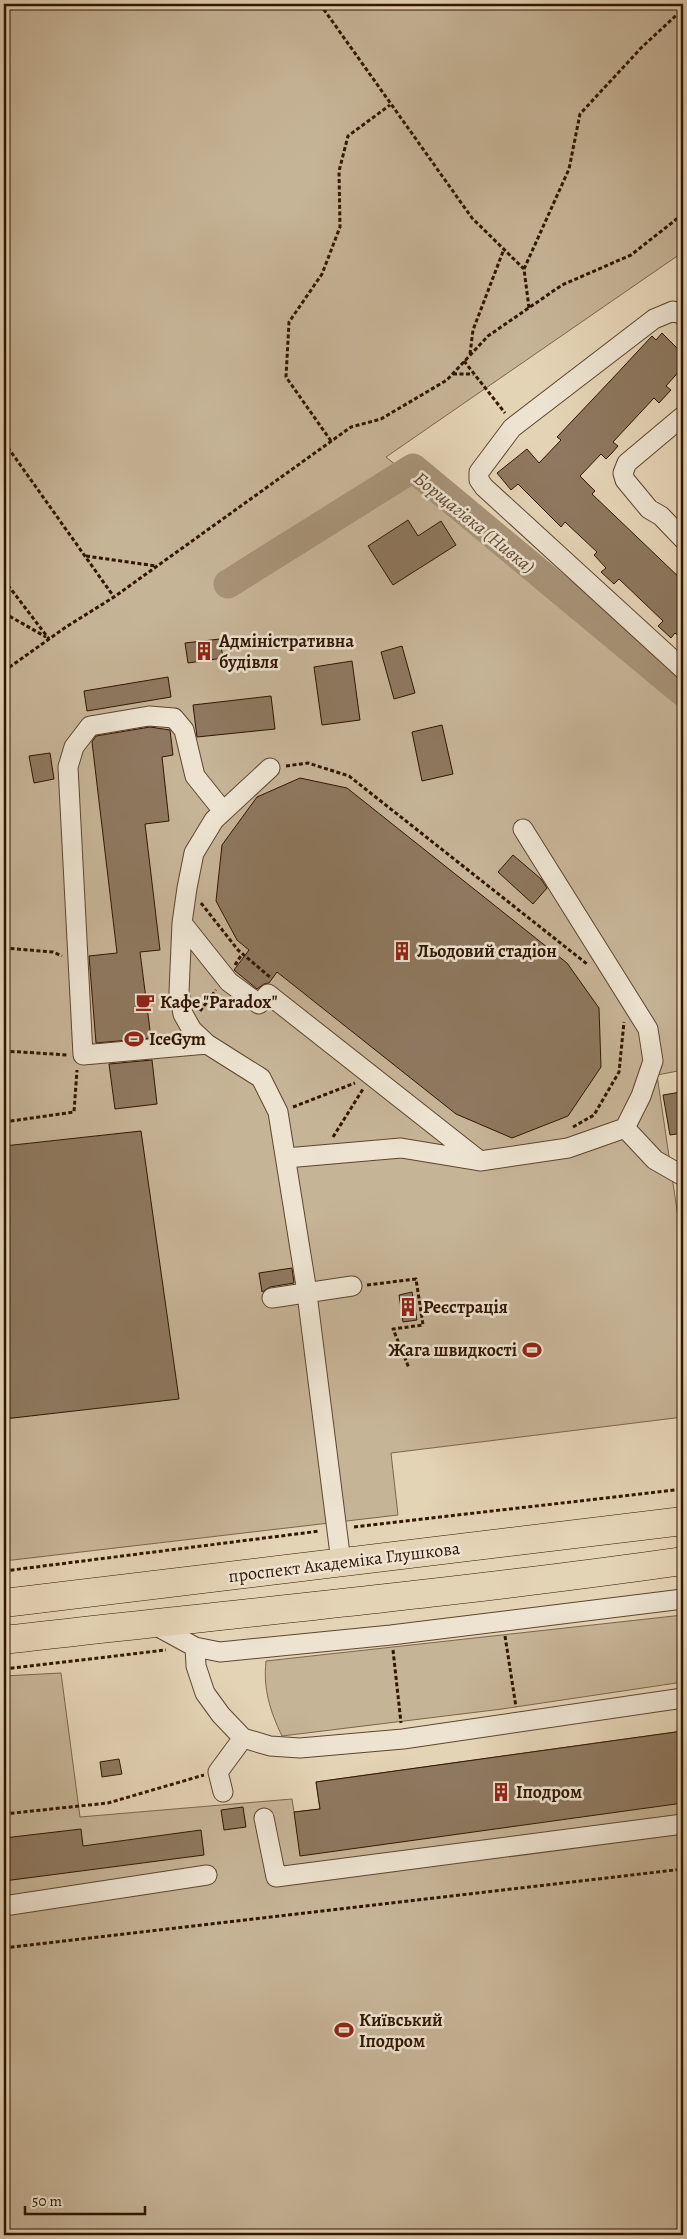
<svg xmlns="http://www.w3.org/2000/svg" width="687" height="2239" font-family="Alegreya,serif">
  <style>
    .green { fill: #c6b497; stroke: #7c644c }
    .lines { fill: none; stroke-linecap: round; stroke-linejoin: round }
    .river { stroke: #a79378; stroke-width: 29 }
    .building { fill: #8e785f; stroke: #311500 }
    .minor-casing { stroke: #5e452e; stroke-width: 21 }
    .highway-casing { stroke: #311500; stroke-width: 29 }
    .path { stroke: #311500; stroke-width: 3; stroke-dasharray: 4 2.5; stroke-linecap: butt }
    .minor { stroke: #ede3d0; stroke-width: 19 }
    .highway { stroke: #e4d4b6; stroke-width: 28 }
    .labels { text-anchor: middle; stroke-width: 5; stroke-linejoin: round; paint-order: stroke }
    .poi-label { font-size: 18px; font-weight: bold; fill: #311500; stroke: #ede3d0; text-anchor: start }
    .street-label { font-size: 18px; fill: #311500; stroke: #ede3d0 }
    .water-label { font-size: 19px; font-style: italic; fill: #604730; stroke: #ede3d0 }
  </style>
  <rect width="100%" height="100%" fill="#e4d4b6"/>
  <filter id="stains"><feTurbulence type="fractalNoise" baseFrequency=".004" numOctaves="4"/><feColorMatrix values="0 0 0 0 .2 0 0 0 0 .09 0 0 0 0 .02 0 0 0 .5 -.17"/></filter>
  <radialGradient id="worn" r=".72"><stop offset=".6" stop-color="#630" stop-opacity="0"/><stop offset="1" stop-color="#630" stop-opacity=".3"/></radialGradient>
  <path class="green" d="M 4,4 L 683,4 L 683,252 L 386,457 L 683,698 L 683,1070 L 657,1075 L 683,1251 L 683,1417 L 391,1453 L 398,1515 L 4,1561 Z
    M 683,1615 L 683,1682 L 502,1709 L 282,1736 C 270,1711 263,1689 266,1661 Z
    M 61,1673 L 80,1817 L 292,1799 L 294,1812 L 320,1809 L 316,1782 L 683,1731 L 683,2235 L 4,2235 L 4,1676 Z"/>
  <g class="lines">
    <path class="river" d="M 228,584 L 413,468 L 683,692"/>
  </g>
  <path class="building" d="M 662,333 L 683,354 L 683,367 L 666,386 L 671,390 L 659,403 L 654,398 L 613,442 L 618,446 L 612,453 L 606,459 L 601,454 L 580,476 L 595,491 L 592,494 L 683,581 L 683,640 L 675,633 L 671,638 L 658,626 L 663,621 L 619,579 L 614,584 L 601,572 L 606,568 L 594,555 L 597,552 L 565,522 L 561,527 L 518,484 L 511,490 L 497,473 L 527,449 L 539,463 L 561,440 L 557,437 L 611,380 L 652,336 L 656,340 Z
    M 408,520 L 418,536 L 441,521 L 456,545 L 393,585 L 368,546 Z
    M 220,639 L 223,658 L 188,663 L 185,643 Z
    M 402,646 L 415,693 L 394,699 L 381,652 Z
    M 352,661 L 360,720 L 322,725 L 314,667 Z
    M 168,677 L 171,697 L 87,711 L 84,691 Z
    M 271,696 L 275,729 L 197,737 L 193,705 Z
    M 442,725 L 453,774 L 422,781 L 412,732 Z
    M 150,727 L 170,730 L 173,755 L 162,757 L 169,821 L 145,824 L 160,950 L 140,952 L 151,1038 L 96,1043 L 89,956 L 117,953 L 92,742 L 96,736 Z
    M 50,753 L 54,779 L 34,783 L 29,756 Z
    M 300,778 L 347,788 L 567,963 L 599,1008 L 601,1067 L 568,1116 L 512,1138 L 456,1114 L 277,972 L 269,983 L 264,984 L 257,989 L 234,970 L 249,950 L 237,940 L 216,901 L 222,845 L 257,797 Z
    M 513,855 L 541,879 L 547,888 L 533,904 L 498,872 Z
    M 152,1060 L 157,1104 L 115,1109 L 109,1064 Z
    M 681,1092 L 683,1133 L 670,1135 L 663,1095 Z
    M 141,1131 L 179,1399 L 4,1419 L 4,1146 Z
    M 292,1268 L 294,1283 L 270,1287 L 262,1292 L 259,1273 Z
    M 412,1292 L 417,1320 L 403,1322 L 399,1295 Z
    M 683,1731 L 683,1803 L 300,1856 L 294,1812 L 320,1809 L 316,1782 Z
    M 119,1759 L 122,1774 L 102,1777 L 100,1762 Z
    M 243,1807 L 246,1827 L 224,1830 L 221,1810 Z
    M 81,1829 L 83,1846 L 201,1830 L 204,1855 L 4,1881 L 4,1838 Z"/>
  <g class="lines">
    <g class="minor-casing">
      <path id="minor" d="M 683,315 L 673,311 L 654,319 L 512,428 L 479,472 L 479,480 L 484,487 L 683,669
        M 683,416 L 627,463 L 623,473 L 625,480 L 649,509 L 661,516 L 683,539
        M 270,768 L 214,820 L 194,853 L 187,888 L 182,923 L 179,992 L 183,1014 L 192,1030 L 207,1044 L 261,1078 L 278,1112 L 306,1286 L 341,1562
        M 182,923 L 229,982 L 259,1004 L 268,994 L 480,1161
        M 207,1044 L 83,1055 L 68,767 L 74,747 L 90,726 L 149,716 L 174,718 L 184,730 L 195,776 L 223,811
        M 625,1128 L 655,1160 L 683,1176
        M 286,1158 L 401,1148 L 480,1161 L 568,1148 L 625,1128 L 641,1096 L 653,1061 L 648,1029 L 523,829
        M 272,1298 L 352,1286
        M 151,1623 L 195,1647 L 220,1652 L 391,1635 L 683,1599
        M 195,1647 L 196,1666 L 205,1693 L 221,1715 L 243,1738 L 270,1746 L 300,1748 L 403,1739 L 683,1698
        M 223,1792 L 218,1772 L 243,1738
        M 264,1818 L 276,1877 L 683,1824
        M 4,1906 L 207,1875"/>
    </g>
    <g class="highway-casing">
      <path id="highway" d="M 4,1603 L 683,1521
        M 4,1640 C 230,1614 457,1593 683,1561"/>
    </g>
    <path class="path" d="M 320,4 L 472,218 L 524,269 L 529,308
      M 524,269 L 569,169 L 580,114 L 642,47 L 683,9
      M 470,354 L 473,330 L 504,249
      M 464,361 L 505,413
      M 453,374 L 474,374
      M 331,441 L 286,377 L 289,322 L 322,274 L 340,227 L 339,171 L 348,136 L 390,105
      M 4,442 L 114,597
      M 86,556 L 156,566
      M 4,580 L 49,639
      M 4,613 L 46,637
      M 4,671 L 66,627 L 114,597 L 351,427 L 381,419 L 447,380 L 488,336 L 562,285 L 631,255 L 683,214
      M 286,766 L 308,763 L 349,776 L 587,964
      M 201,903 L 238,950 L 271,978
      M 4,948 L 53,952 L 62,956
      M 235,965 L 242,954
      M 200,1011 L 216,990
      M 4,1051 L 68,1055
      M 293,1107 L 355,1083
      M 4,1122 L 74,1112 L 77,1070
      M 573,1127 L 594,1115 L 619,1072 L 624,1022
      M 333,1137 L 363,1089
      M 367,1285 L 416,1279 L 423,1325 L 393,1329 L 409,1368
      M 354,1527 L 683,1489
      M 4,1571 L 320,1531
      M 505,1636 L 516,1707
      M 393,1650 L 401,1723
      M 4,1669 L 166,1650
      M 4,1814 L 108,1803 L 204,1775
      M 4,1948 L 683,1869"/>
    <use href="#minor" class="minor"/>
    <use href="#highway" class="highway"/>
  </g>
  <defs>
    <g id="building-bare" transform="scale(1.5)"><path d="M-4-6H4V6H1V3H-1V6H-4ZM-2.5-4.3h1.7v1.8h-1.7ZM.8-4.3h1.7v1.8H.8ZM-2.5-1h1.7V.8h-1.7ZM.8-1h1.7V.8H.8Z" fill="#8f2418" stroke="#ede3d0" stroke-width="2.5" paint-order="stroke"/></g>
    <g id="cafe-bare" transform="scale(1.5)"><path d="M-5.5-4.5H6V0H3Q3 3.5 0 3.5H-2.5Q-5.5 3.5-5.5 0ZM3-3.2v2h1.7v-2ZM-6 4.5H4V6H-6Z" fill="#8f2418" stroke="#ede3d0" stroke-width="2.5" paint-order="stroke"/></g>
    <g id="stadium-bare" transform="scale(1.5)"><path d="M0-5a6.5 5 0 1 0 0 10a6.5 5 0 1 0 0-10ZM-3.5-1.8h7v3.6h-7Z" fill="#8f2418" stroke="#ede3d0" stroke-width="2.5" paint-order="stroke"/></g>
  </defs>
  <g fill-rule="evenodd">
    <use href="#building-bare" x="204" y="651"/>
    <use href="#building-bare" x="402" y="951"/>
    <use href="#cafe-bare" x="145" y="1002"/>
    <use href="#stadium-bare" x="134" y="1039"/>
    <use href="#building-bare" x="408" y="1307"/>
    <use href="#stadium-bare" x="532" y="1350"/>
    <use href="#building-bare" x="501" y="1792"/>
    <use href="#stadium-bare" x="344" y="2030"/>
  </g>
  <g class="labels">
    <g class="poi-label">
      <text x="219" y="647">Адміністративна<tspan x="219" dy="21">будівля</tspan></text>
      <text x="417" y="957">Льодовий стадіон</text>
      <text x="160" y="1008">Кафе "Paradox"</text>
      <text x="149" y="1045">IceGym</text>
      <text x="423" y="1313">Реєстрація</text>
      <text x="517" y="1356" text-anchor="end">Жага швидкості</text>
      <text x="516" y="1798">Іподром</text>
      <text x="359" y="2026">Київський<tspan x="359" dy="21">Іподром</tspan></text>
    </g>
    <g class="street-label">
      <text transform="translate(344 1562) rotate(-7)" y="6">проспект Академіка Глушкова</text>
    </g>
    <g class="water-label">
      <text transform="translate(475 522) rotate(39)" y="7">Борщагівка (Нивка)</text>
    </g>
  </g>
  <rect width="687" height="2239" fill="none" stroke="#e4d4b6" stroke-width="20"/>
  <rect x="5" y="5" width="677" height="2229" fill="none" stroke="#311500" stroke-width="2.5"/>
  <rect x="10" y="10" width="667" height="2219" fill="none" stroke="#311500"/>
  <path d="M25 2206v8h120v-8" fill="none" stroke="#311500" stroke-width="2.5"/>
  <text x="32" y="2206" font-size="15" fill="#311500" stroke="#ede3d0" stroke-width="4" paint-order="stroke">50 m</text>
  <rect width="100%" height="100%" filter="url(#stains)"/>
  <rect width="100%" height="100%" fill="url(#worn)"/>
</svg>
